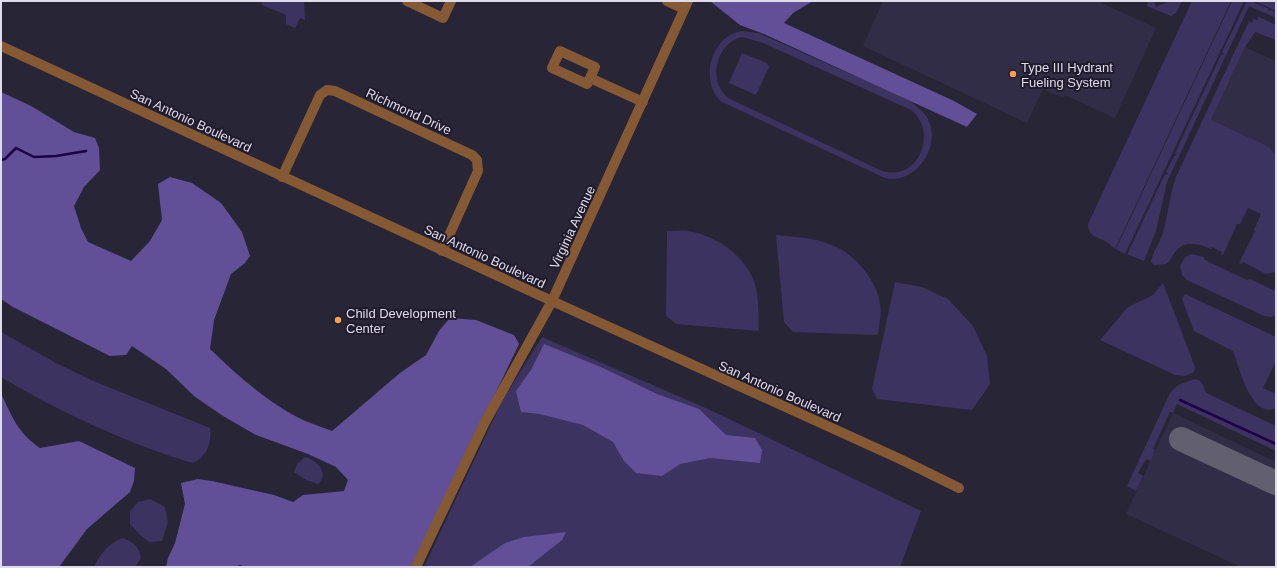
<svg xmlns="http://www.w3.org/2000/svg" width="1277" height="568" font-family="Helvetica,sans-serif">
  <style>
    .built { fill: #322d46 }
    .green { fill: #3d3360; fill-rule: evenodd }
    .forest { fill: #615098 }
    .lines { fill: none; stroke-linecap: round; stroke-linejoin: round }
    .stream { stroke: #1c0144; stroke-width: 2.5 }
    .taxiway { stroke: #626070; stroke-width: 24 }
    .minor { stroke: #845934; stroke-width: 10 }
    .tertiary { stroke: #845934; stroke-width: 10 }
    .poi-dot { fill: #fa9f4f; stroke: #1f1b2d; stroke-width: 1.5 }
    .labels { text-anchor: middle; stroke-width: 4; stroke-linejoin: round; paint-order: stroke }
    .poi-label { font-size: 13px; fill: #dfdde9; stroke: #1f1b2d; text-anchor: start }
    .street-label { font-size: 13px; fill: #dfdde9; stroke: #1f1b2d }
  </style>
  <rect width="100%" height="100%" fill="#282537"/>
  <path class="built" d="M 883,1 L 1097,1 L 1156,28 L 1115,118 L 1065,95 L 1063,98 L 1043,89 L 1027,123 L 863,46 Z
    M 1245,47 L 1276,61 L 1276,155 L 1273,151 L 1211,120 Z
    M 1173,413 L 1276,462 L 1276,567 L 1241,567 L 1126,514 Z"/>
  <path class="green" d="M 261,1 L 304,1 L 305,20 L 300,18 L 295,28 L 286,24 L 286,15 L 262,5 Z
    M 1148,1 L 1154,1 L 1156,7 L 1170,1 L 1182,1 L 1176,13 L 1171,16 L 1147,6 Z
    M 1192,1 L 1231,1 L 1115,249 C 1112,247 1110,244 1108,243 C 1100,237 1088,238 1088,224 Z
    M 1232,1 L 1244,1 L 1125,254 L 1116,249 Z
    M 1247,1 L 1251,1 L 1269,9 L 1268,11 L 1271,10 L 1276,13 L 1276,18 L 1249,6 L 1167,182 L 1156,231 L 1144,261 L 1129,255 L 1127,255 L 1164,176 L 1168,173 L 1166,172 L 1174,156 L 1176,156 L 1175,153 L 1221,55 L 1224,54 L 1222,52 Z
    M 1255,1 L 1276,1 L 1276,11 Z
    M 1259,17 L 1276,25 L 1276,40 L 1255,32 L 1245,47 L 1211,120 L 1269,147 L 1276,155 L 1276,272 L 1266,274 L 1243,262 L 1242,264 L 1239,263 L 1255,231 L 1254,230 L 1261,214 L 1248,208 L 1240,224 L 1237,224 L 1223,255 L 1221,254 L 1222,252 L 1212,247 L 1211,249 C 1199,243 1184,240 1175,252 C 1171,257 1171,261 1166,264 L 1154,265 L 1151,262 C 1152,253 1159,245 1162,236 C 1168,217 1169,196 1176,177 L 1249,21 L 1252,23 L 1253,19 L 1257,20 Z
    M 741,31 L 758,33 C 793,48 827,64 862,79 C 881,88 905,95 921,110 C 948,135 920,186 885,178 L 722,102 C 699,82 710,37 741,31 ZM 742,37 L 763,43 L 911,110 C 939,132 918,182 882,171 L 728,98 C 707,81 716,43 742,37 Z
    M 742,53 L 767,63 L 769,67 L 756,95 L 729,83 Z
    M 667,231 C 674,231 681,230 688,231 C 713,235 738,251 750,273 C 760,289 758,312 759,331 L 676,324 L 666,316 Z
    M 776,235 C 812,238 841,240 865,271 C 872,281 878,290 880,304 C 882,313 879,325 878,335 L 793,332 L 784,322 Z
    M 1192,254 L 1204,257 L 1205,260 L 1247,280 L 1250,279 L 1276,291 L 1276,315 L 1271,317 L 1264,316 L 1187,280 L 1182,275 L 1180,266 L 1185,257 Z
    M 895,282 L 922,287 L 948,299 L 973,326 L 987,356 L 990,384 L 972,410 L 877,399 L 872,389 Z
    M 1163,283 L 1195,367 L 1194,372 L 1185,376 L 1175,375 L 1100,340 L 1128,307 L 1153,295 Z
    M 1185,294 L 1276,337 L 1276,361 L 1263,388 L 1276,394 L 1276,408 C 1251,420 1239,366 1233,351 L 1194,331 L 1182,299 Z
    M 1,332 L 56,363 L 91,380 L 210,428 C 212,442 207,457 193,463 C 132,446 56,410 1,377 Z
    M 542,337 L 708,409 L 921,511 L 900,567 L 424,567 L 502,401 Z
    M 1195,379 C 1202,380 1204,387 1206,393 L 1276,426 L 1276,451 L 1177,404 L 1173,413 L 1170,412 L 1153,449 L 1155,450 L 1151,461 L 1146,459 L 1138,473 L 1143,476 L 1136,491 L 1127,486 L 1170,393 L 1178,385 Z
    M 305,457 C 317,460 330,473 318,484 L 306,480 L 294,472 L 297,464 Z
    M 150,499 L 165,507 L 168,522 L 162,541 L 149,542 L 140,535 L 130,524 L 130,511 L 138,502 Z
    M 123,538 C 134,543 139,546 141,558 L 135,567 L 94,567 C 101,553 108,543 123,538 Z"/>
  <path class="forest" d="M 710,1 L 813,1 L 793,13 L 784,23 L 954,101 L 977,114 L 967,127 L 764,34 L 740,25 Z
    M 1,92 L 31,106 L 74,132 L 95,138 L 99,148 L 100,170 L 84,187 L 74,206 L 81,228 L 88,242 L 131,261 L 150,241 L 162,220 L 158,184 L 170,177 L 192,183 L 221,203 L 242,232 L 250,256 L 245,263 L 231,274 L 214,320 L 210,349 C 237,375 268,403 303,420 C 312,424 322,427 332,431 L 400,373 L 426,355 L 439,331 L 450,318 L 476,320 L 514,335 L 519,344 L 412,567 L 246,567 L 240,565 L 234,567 L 166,567 L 168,558 L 175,543 L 185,504 L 181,483 L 198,479 L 212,481 L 274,495 L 293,502 L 303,495 L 344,491 L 348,480 L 336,467 L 308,454 L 256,435 L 223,416 L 194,396 L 166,369 L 132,346 L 126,355 L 110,356 L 13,307 L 1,299 Z
    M 544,344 L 603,368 L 657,394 L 699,409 L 726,435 L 755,438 L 762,450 L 760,463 L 710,458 L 680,464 L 662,476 L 636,473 L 624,461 L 613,442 L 583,425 L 540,414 L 521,412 L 516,391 L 531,370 Z
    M 1,393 C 12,417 18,433 40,448 L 79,441 L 135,468 L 134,481 L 130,492 L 87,529 L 59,567 L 1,567 Z
    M 566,532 L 562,540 L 528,567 L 470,567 L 505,543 L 524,537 Z"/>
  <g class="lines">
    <path class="stream" d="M 1,160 L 5,159 L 16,148 L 34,157 L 56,156 L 86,151
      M 1180,400 L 1276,444"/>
    <path class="taxiway" d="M 1181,439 L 1276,483"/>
    <path class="minor" d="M 407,1 L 443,18 L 451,1
      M 667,1 L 684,9
      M 590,78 L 595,67 L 560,51 L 552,68 L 587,84 L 590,78 L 643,102
      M 282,177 L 320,95 L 327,90 L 335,91 L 472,155 L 477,160 L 478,171 L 442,251
      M 552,301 L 900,459 L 959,488"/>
    <path class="tertiary" d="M 1,46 L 552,301
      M 416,567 L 485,422 L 552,301 L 688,1"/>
  </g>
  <g class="poi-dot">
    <circle cx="1013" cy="74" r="4"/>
    <circle cx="338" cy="320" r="4"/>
  </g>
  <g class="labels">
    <g class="poi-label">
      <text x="1021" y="72">Type III Hydrant<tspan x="1021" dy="15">Fueling System</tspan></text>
      <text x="346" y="318">Child Development<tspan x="346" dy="15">Center</tspan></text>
    </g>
    <g class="street-label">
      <text transform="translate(409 111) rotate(25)" y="5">Richmond Drive</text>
      <text transform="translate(191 120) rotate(25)" y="5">San Antonio Boulevard</text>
      <text transform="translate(572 227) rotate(-65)" y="5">Virginia Avenue</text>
      <text transform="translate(485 256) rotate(25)" y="5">San Antonio Boulevard</text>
      <text transform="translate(780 391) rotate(24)" y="5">San Antonio Boulevard</text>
    </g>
  </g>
  <rect width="1277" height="568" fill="none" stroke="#dfdde9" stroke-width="4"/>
</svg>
